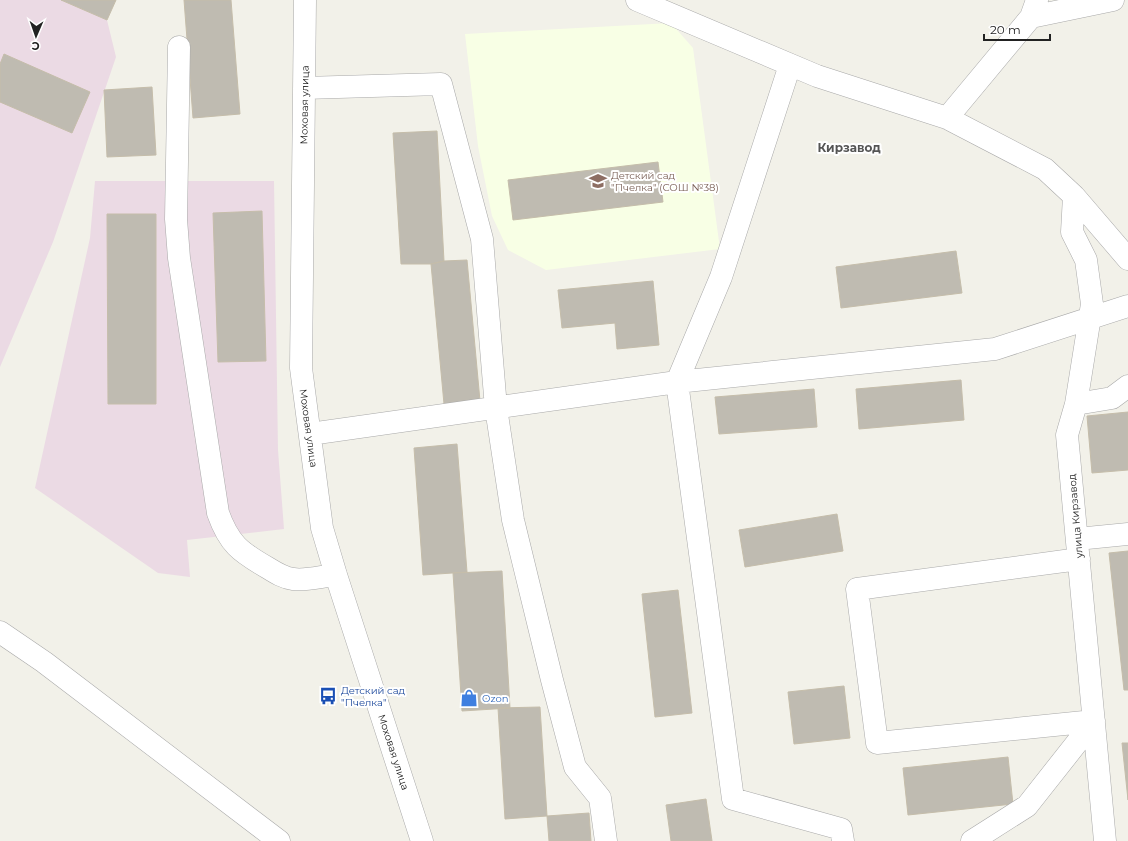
<svg xmlns="http://www.w3.org/2000/svg" width="1128" height="841" font-family="Montserrat,sans-serif">
  <style>
    .industrial { fill: #ebdae4 }
    .education { fill: #f8ffe5 }
    .building { fill: #bfbbb1; stroke: #c5bdaa }
    .lines { fill: none; stroke-linecap: round; stroke-linejoin: round }
    .minor-casing { stroke: #a9a9a9; stroke-width: 23 }
    .minor { stroke: #fff; stroke-width: 22 }
    .labels { text-anchor: middle; stroke-width: 4; stroke-linejoin: round; paint-order: stroke }
    .street-label { font-size: 10px; fill: #222; stroke: #fff }
    .education-label { font-size: 10px; fill: #785e54; stroke: #fff; text-anchor: start }
    .transit-label { font-size: 10px; fill: #164399; stroke: #fff; text-anchor: start }
    .shop-label { font-size: 10px; fill: #366cbe; stroke: #fff; text-anchor: start }
    .quarter-label { font-size: 12px; font-weight: bold; fill: #555; stroke: #fff }
  </style>
  <rect width="100%" height="100%" fill="#f2f1e9"/>
  <path class="industrial" d="M 0,0 L 61,0 L 107,20 L 116,57 L 53,242 L 0,367 Z
    M 95,181 L 274,181 L 278,450 L 284,529 L 187,540 L 190,577 L 158,573 L 35,488 L 90,238 Z"/>
  <path class="education" d="M 671,23 L 693,48 L 720,249 L 546,270 L 508,250 L 492,216 L 478,146 L 465,34 Z"/>
  <path class="building" d="M 61,0 L 116,0 L 107,20 Z
    M 184,0 L 231,0 L 240,114 L 193,118 Z
    M 4,54 L 90,92 L 72,133 L 0,102 L 0,64 Z
    M 152,87 L 156,155 L 107,157 L 104,90 Z
    M 437,131 L 444,261 L 431,264 L 401,264 L 393,133 Z
    M 658,162 L 663,202 L 513,220 L 508,180 Z
    M 262,211 L 266,361 L 218,362 L 213,213 Z
    M 107,214 L 156,214 L 156,404 L 108,404 Z
    M 956,251 L 962,293 L 841,308 L 836,267 Z
    M 467,260 L 480,401 L 444,404 L 431,264 L 444,261 Z
    M 653,281 L 659,345 L 617,349 L 615,323 L 562,328 L 558,290 Z
    M 961,380 L 964,420 L 859,429 L 856,389 Z
    M 814,389 L 817,427 L 719,434 L 715,397 Z
    M 1128,412 L 1128,470 L 1092,473 L 1087,416 Z
    M 457,444 L 467,572 L 423,575 L 414,448 Z
    M 837,514 L 843,551 L 745,567 L 739,530 Z
    M 1128,551 L 1128,690 L 1124,690 L 1109,553 Z
    M 502,571 L 510,708 L 462,711 L 453,573 Z
    M 678,590 L 692,713 L 655,717 L 642,594 Z
    M 844,686 L 850,738 L 794,744 L 788,692 Z
    M 540,707 L 547,816 L 505,819 L 498,708 Z
    M 1122,743 L 1128,743 L 1128,800 Z
    M 1008,757 L 1013,804 L 908,815 L 903,768 Z
    M 706,799 L 712,841 L 671,841 L 666,805 Z
    M 589,813 L 591,841 L 549,841 L 547,816 Z"/>
  <g class="lines">
    <g class="minor-casing">
      <path id="minor" d="M 305,0 L 301,368 L 322,528 L 336,575 L 422,841
        M 637,0 L 817,76 L 947,118 L 1045,169 L 1074,196 L 1128,259
        M 1031,17 L 1113,0
        M 179,47 L 176,219 L 179,258 L 218,513 C 229,544 240,552 268,568 C 276,573 284,578 293,579 C 307,581 322,576 336,575
        M 790,65 L 721,277 L 677,382 L 733,799 L 841,829 L 843,841
        M 304,88 L 441,84 L 482,239 L 496,408 L 513,520 L 552,680 L 575,767 L 600,798 L 606,841
        M 947,118 L 1031,17 L 1037,0
        M 1074,196 L 1072,232 L 1086,260 L 1092,304 L 1076,404 L 1067,435 L 1105,841
        M 1076,404 L 1112,398 L 1128,386
        M 310,434 L 677,382 L 995,349 L 1128,306
        M 1077,539 L 1128,534
        M 1079,559 L 857,589 L 877,743 L 1094,721
        M 0,632 L 44,662 L 279,841
        M 972,841 L 1027,806 L 1094,721"/>
    </g>
    <use href="#minor" class="minor"/>
  </g>
  <defs>
    <g id="school-bare" transform="scale(1.38)"><path d="M0-5L7-2L0 1L-7-2ZM-4 1L0 2.5L4 1V4Q0 6-4 4Z" fill="#8d6e63" stroke="#fff" stroke-width="2.5" paint-order="stroke"/></g>
    <g id="bus-bare" transform="scale(1.38)"><path d="M-5-6H5V4H4V6H2V4H-2V6H-4V4H-5ZM-3.5-4V0h7V-4ZM-3.5 1.2v1.5H-2V1.2ZM2 1.2v1.5H3.5V1.2Z" fill="#1a4fb4" stroke="#fff" stroke-width="2.5" paint-order="stroke"/></g>
    <g id="shop-bare" transform="scale(1.38)"><path d="M-5-2.5h2.3a2.7 3.5 0 0 1 5.4 0H5L5.5 6h-11ZM-1.5-2.5h3a1.5 2.3 0 0 0-3 0Z" fill="#3f7fe0" stroke="#fff" stroke-width="2.5" paint-order="stroke"/></g>
  </defs>
  <g fill-rule="evenodd">
    <use href="#school-bare" x="598" y="181"/>
    <use href="#bus-bare" x="328" y="696"/>
    <use href="#shop-bare" x="469" y="698"/>
  </g>
  <g class="labels">
    <g class="street-label">
      <text transform="translate(304 105) rotate(-89)" y="4">Моховая улица</text>
      <text transform="translate(309 428) rotate(82)" y="4">Моховая улица</text>
      <text transform="translate(1075 516) rotate(-95)" y="4">улица Кирзавод</text>
      <text transform="translate(394 752) rotate(72)" y="4">Моховая улица</text>
    </g>
    <g class="education-label">
      <text x="611" y="179">Детский сад<tspan x="611" dy="12">"Пчелка" (СОШ №38)</tspan></text>
    </g>
    <g class="transit-label">
      <text x="341" y="694">Детский сад<tspan x="341" dy="12">"Пчелка"</tspan></text>
    </g>
    <g class="shop-label">
      <text x="482" y="702">Ozon</text>
    </g>
    <g class="quarter-label">
      <text x="849" y="152">Кирзавод</text>
    </g>
  </g>
  <g transform="translate(36 36) rotate(182)" stroke="#ffffff" stroke-width="3" paint-order="stroke">
  <path d="M0-3L7 15L0 10L-7 15Z" fill="#222222"/>
  <text y="-6" font-size="11" font-weight="bold" text-anchor="middle" fill="#222222">С</text>
  </g>
  <path d="M984 34v6h66v-6" fill="none" stroke="#222222" stroke-width="2"/>
  <text x="990" y="34" font-size="12" fill="#222222" stroke="#ffffff" stroke-width="3" paint-order="stroke">20 m</text>
</svg>
